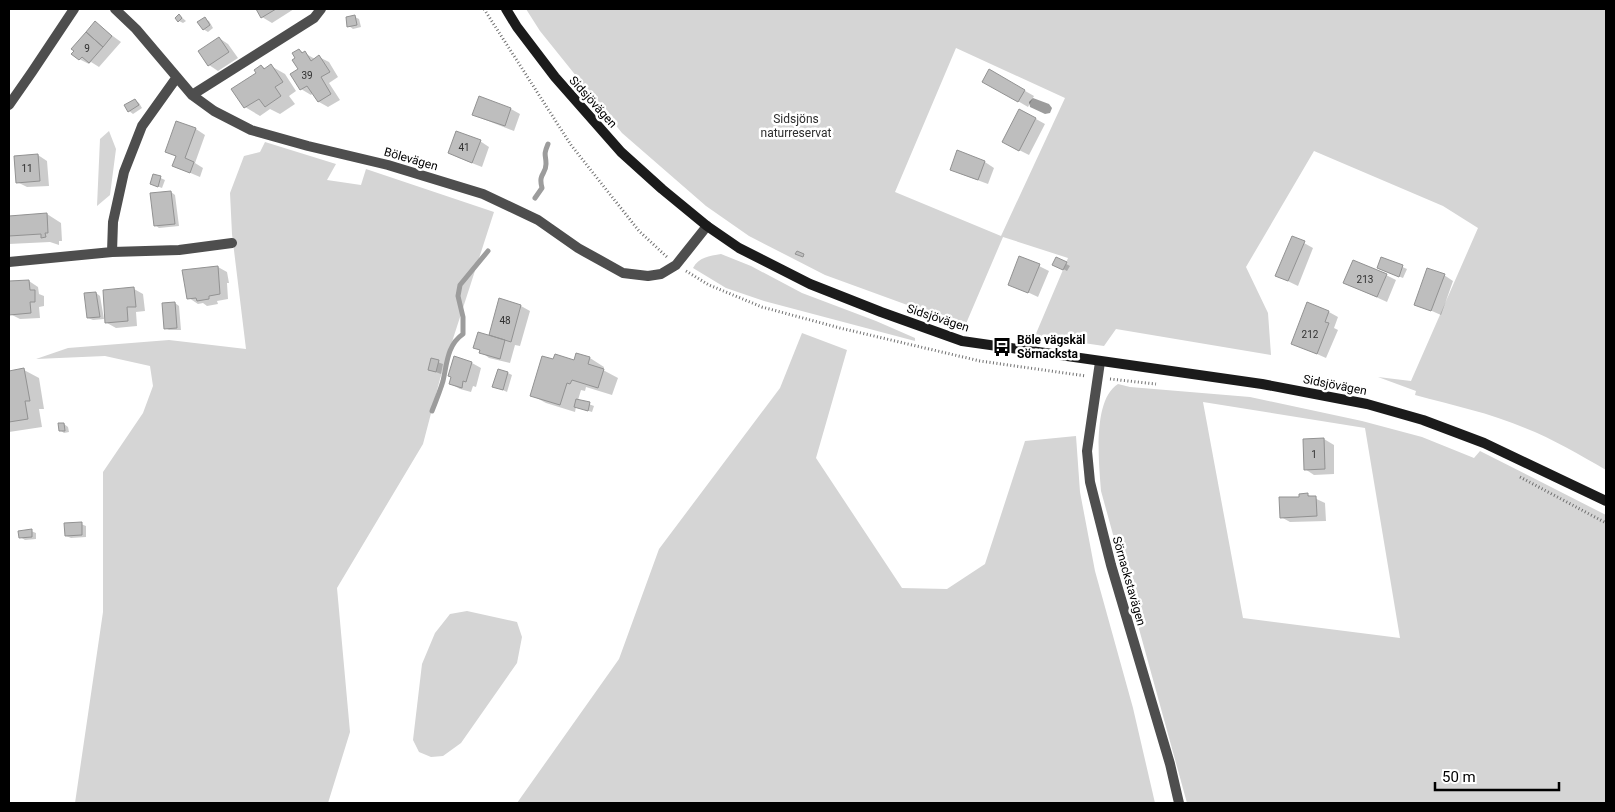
<svg xmlns="http://www.w3.org/2000/svg" width="1615" height="812" font-family="Roboto,sans-serif">
  <style>
    .green { fill: #d5d5d5; fill-rule: evenodd }
    .water { fill: #9c9c9c }
    .shadow { fill: #0003 }
    .lines { fill: none; stroke-linecap: round; stroke-linejoin: round }
    .stream { stroke: #9c9c9c; stroke-width: 5 }
    .building { fill: #bebebe; stroke: #929292 }
    .path { stroke: #707070; stroke-width: 3; stroke-dasharray: 1 2.5; stroke-linecap: butt }
    .street { stroke: #4e4e4e; stroke-width: 10 }
    .secondary { stroke: #1b1b1b; stroke-width: 10 }
    .labels { text-anchor: middle; stroke-width: 5; stroke-linejoin: round; paint-order: stroke }
    .number-label { font-size: 10px; fill: #303030 }
    .street-label { font-size: 12px; fill: #000; stroke: #fff }
    .park-label { font-size: 12px; fill: #2c2c2c; stroke: #fff }
    .poi-label { font-size: 12px; font-weight: bold; fill: #000; stroke: #fff; text-anchor: start }
  </style>
  <rect width="100%" height="100%" fill="#fff"/>
  <path class="green" d="M 526,9 L 1606,9 L 1606,470 C 1580,455 1553,439 1525,428 C 1490,413 1452,405 1415,395 L 1416,391 L 1378,377 L 1411,381 L 1478,228 L 1443,206 L 1314,151 L 1246,267 L 1268,313 L 1271,355 L 1116,329 L 1104,346 L 1035,336 L 1068,258 L 1003,237 L 965,326 L 825,275 L 749,236 L 706,206 L 622,133 L 540,31 ZM 956,48 L 1065,98 L 1001,236 L 895,192 Z
    M 109,131 L 116,149 L 110,195 L 97,206 L 100,139 Z
    M 265,142 L 336,164 L 327,180 L 361,185 L 366,169 L 494,212 L 440,379 L 423,444 L 337,588 L 350,732 L 328,803 L 75,803 L 103,612 L 103,472 L 143,413 L 153,386 L 150,366 L 105,356 L 36,359 L 68,348 L 169,340 L 246,349 L 232,234 L 230,193 L 244,156 L 260,152 Z
    M 721,254 L 751,266 L 802,293 L 876,321 L 915,338 L 915,341 L 764,301 L 726,288 L 693,268 C 699,257 709,256 721,254 Z
    M 802,333 L 847,350 L 816,458 L 902,588 L 947,589 L 985,564 L 1025,441 L 1076,436 L 1080,492 L 1095,571 L 1133,708 L 1155,803 L 517,803 L 619,659 L 659,549 L 780,388 Z
    M 1118,384 L 1130,387 L 1250,397 L 1362,421 L 1422,437 L 1474,458 L 1480,451 L 1606,515 L 1606,803 L 1187,803 L 1101,491 C 1099,464 1092,400 1118,384 ZM 1203,402 L 1365,428 L 1400,638 L 1243,618 Z
    M 467,611 L 517,622 L 522,637 L 517,663 L 461,743 L 443,756 L 431,757 L 419,752 L 413,740 L 422,664 L 435,633 L 450,614 Z"/>
  <path class="water" d="M 1033,98 L 1049,104 L 1052,108 L 1050,113 L 1045,114 L 1030,107 L 1029,102 Z"/>
  <path class="shadow" d="M 257,9 L 294,9 L 272,23 L 262,17 Z
    M 179,15 L 186,21 L 183,23 L 179,21 Z
    M 355,17 L 359,19 L 361,27 L 353,29 L 349,26 Z
    M 205,19 L 209,21 L 213,28 L 208,32 L 203,29 Z
    M 95,23 L 121,42 L 99,67 L 91,62 L 89,64 L 79,59 Z
    M 219,38 L 228,44 L 238,58 L 218,71 L 209,65 Z
    M 299,50 L 315,59 L 319,57 L 329,62 L 338,77 L 329,83 L 340,100 L 328,107 L 319,102 L 313,93 L 311,95 L 301,89 Z
    M 262,66 L 266,69 L 271,66 L 285,74 L 296,91 L 289,96 L 295,104 L 280,114 L 270,109 L 260,116 L 245,107 L 233,89 L 258,73 Z
    M 990,71 L 1034,96 L 1028,107 L 984,81 Z
    M 135,100 L 139,103 L 142,108 L 133,114 L 129,111 Z
    M 511,109 L 520,114 L 514,131 L 483,119 L 474,114 Z
    M 1036,119 L 1045,124 L 1029,155 L 1013,147 Z
    M 177,122 L 196,129 L 205,135 L 195,163 L 203,168 L 200,177 L 174,166 L 177,157 L 166,151 Z
    M 480,141 L 489,147 L 482,167 L 459,158 L 449,153 Z
    M 958,152 L 985,162 L 994,168 L 988,184 L 961,174 L 952,169 Z
    M 38,155 L 47,161 L 49,186 L 27,187 L 17,182 Z
    M 154,175 L 165,180 L 162,188 L 151,184 Z
    M 171,192 L 175,195 L 179,226 L 159,228 L 155,225 Z
    M 47,214 L 61,223 L 62,241 L 59,241 L 59,245 L 50,242 L 9,244 L 9,217 Z
    M 1304,243 L 1313,248 L 1298,286 L 1277,276 Z
    M 1382,258 L 1407,269 L 1403,278 L 1378,268 Z
    M 1057,259 L 1070,266 L 1067,271 L 1054,264 Z
    M 1039,266 L 1049,271 L 1038,297 L 1010,284 Z
    M 218,267 L 227,272 L 229,283 L 227,283 L 228,299 L 217,301 L 218,304 L 207,306 L 203,303 L 198,304 L 189,298 Z
    M 1386,275 L 1396,280 L 1387,302 L 1345,283 Z
    M 1444,275 L 1453,281 L 1441,315 L 1416,304 Z
    M 29,281 L 38,287 L 39,294 L 44,296 L 44,306 L 39,307 L 40,318 L 20,319 L 10,314 L 9,283 Z
    M 134,289 L 143,294 L 145,311 L 136,312 L 137,326 L 116,328 L 107,323 Z
    M 96,293 L 100,296 L 104,319 L 93,320 L 88,318 Z
    M 500,300 L 521,306 L 530,311 L 520,346 L 515,345 L 510,363 L 489,358 L 475,347 L 490,337 Z
    M 175,303 L 179,306 L 181,330 L 169,330 L 165,328 Z
    M 1329,312 L 1338,317 L 1334,328 L 1338,330 L 1326,358 L 1292,343 Z
    M 577,355 L 590,358 L 604,367 L 603,370 L 618,378 L 612,395 L 586,387 L 585,391 L 581,390 L 578,400 L 594,406 L 592,412 L 576,407 L 575,412 L 546,403 L 531,395 L 554,360 L 575,362 Z
    M 454,358 L 472,363 L 481,368 L 476,387 L 473,386 L 471,392 L 460,389 L 451,384 Z
    M 432,360 L 443,364 L 441,374 L 430,370 Z
    M 24,370 L 39,378 L 44,409 L 39,409 L 42,427 L 9,432 L 9,372 Z
    M 508,373 L 512,375 L 507,392 L 494,386 Z
    M 64,424 L 68,427 L 69,432 L 64,433 L 60,430 Z
    M 1324,439 L 1334,445 L 1334,474 L 1314,475 L 1305,469 L 1304,440 Z
    M 1300,495 L 1308,495 L 1325,503 L 1326,521 L 1290,522 L 1281,517 L 1300,498 Z
    M 81,524 L 86,526 L 86,537 L 71,538 L 66,536 Z
    M 31,531 L 36,533 L 36,539 L 25,540 L 20,537 Z"/>
  <g class="lines">
    <path class="stream" d="M 535,198 L 542,188 C 538,173 546,175 546,164 C 546,154 543,156 548,144
      M 432,411 C 436,401 440,391 443,381 C 447,364 447,345 463,334 L 463,317 L 458,296 L 460,285 L 488,251"/>
  </g>
  <path class="building" d="M 256,9 L 276,9 L 261,18 Z
    M 179,14 L 182,18 L 178,22 L 175,18 Z
    M 355,15 L 357,25 L 347,27 L 346,17 Z
    M 205,17 L 210,25 L 203,30 L 197,22 Z
    M 95,21 L 112,36 L 103,47 L 86,32 Z
    M 86,32 L 103,47 L 89,63 L 82,57 L 79,60 L 71,54 L 74,51 L 71,49 Z
    M 219,37 L 229,52 L 208,66 L 198,51 Z
    M 299,49 L 302,53 L 305,51 L 311,61 L 319,55 L 330,72 L 321,77 L 331,94 L 318,102 L 307,86 L 300,90 L 290,74 L 298,69 L 292,60 L 295,58 L 292,53 Z
    M 271,64 L 283,82 L 275,87 L 281,96 L 265,107 L 259,99 L 244,108 L 231,89 L 256,73 L 254,70 L 261,65 L 264,69 Z
    M 989,69 L 1025,90 L 1018,102 L 982,82 Z
    M 479,96 L 511,108 L 505,126 L 472,115 Z
    M 135,99 L 139,105 L 128,112 L 124,105 Z
    M 1019,109 L 1036,118 L 1019,151 L 1002,142 Z
    M 176,121 L 196,128 L 185,158 L 194,162 L 190,173 L 172,166 L 176,156 L 165,152 Z
    M 456,131 L 481,140 L 472,163 L 448,153 Z
    M 957,150 L 985,161 L 978,180 L 950,170 Z
    M 38,154 L 40,181 L 16,183 L 14,156 Z
    M 153,174 L 161,176 L 158,187 L 150,184 Z
    M 171,191 L 175,224 L 154,226 L 150,193 Z
    M 47,213 L 48,233 L 45,233 L 46,237 L 41,238 L 41,234 L 9,236 L 9,216 Z
    M 1292,236 L 1305,241 L 1288,281 L 1275,276 Z
    M 797,251 L 804,254 L 803,257 L 795,254 Z
    M 1019,256 L 1040,264 L 1028,293 L 1008,285 Z
    M 1056,257 L 1067,262 L 1063,270 L 1052,265 Z
    M 1381,257 L 1403,265 L 1399,277 L 1377,268 Z
    M 1353,260 L 1387,274 L 1377,297 L 1343,283 Z
    M 218,266 L 220,294 L 209,296 L 209,299 L 197,301 L 196,298 L 187,299 L 182,270 Z
    M 1427,268 L 1445,274 L 1431,311 L 1414,305 Z
    M 29,280 L 30,290 L 35,290 L 35,302 L 30,302 L 31,313 L 9,315 L 9,281 Z
    M 134,287 L 136,307 L 127,307 L 128,321 L 105,323 L 103,290 Z
    M 96,292 L 100,317 L 87,318 L 84,293 Z
    M 499,298 L 521,305 L 511,342 L 489,335 Z
    M 175,302 L 177,328 L 164,329 L 162,303 Z
    M 1307,302 L 1329,311 L 1325,322 L 1329,323 L 1317,354 L 1291,344 Z
    M 478,332 L 505,340 L 500,359 L 479,353 L 480,350 L 473,348 Z
    M 576,353 L 590,357 L 588,364 L 604,369 L 598,388 L 572,380 L 570,384 L 567,383 L 560,405 L 530,396 L 542,356 L 553,359 L 555,354 L 574,360 Z
    M 454,356 L 472,362 L 466,382 L 463,381 L 462,388 L 449,384 L 451,377 L 448,376 Z
    M 431,358 L 439,360 L 436,372 L 428,370 Z
    M 24,368 L 30,401 L 25,401 L 28,419 L 9,422 L 9,371 Z
    M 498,369 L 508,372 L 503,390 L 492,387 Z
    M 576,399 L 590,402 L 588,411 L 574,407 Z
    M 58,423 L 64,423 L 65,431 L 59,431 Z
    M 1324,438 L 1325,469 L 1304,470 L 1303,439 Z
    M 1308,493 L 1308,496 L 1316,496 L 1317,516 L 1280,518 L 1279,497 L 1299,497 L 1299,494 Z
    M 82,522 L 82,535 L 65,536 L 64,523 Z
    M 32,529 L 32,537 L 19,538 L 18,531 Z"/>
  <g class="lines">
    <path class="path" d="M 484,9 L 571,145 L 639,231 L 667,257
      M 686,271 L 709,285 L 762,307 L 840,328 L 980,361 L 1086,376
      M 1110,379 L 1156,384
      M 1520,477 L 1606,523"/>
    <path class="street" d="M 115,9 L 136,29 L 192,95 L 214,111 L 251,130 L 308,146 L 388,165 L 483,194 L 538,220 L 578,248 L 623,273 L 648,276 L 661,274 L 676,265 L 707,226
      M 192,95 L 314,18 L 321,9
      M 9,105 L 32,72 L 74,9
      M 112,252 L 113,222 L 124,172 L 142,126 L 177,77
      M 9,262 L 112,252 L 179,250 L 232,243
      M 1100,362 L 1087,451 L 1090,482 L 1111,565 L 1170,764 L 1179,803"/>
    <path class="secondary" d="M 506,9 L 517,27 L 555,77 L 621,152 L 662,189 L 707,226 L 739,248 L 810,284 L 881,312 L 962,341 L 1262,384 L 1367,404 L 1423,420 L 1484,443 L 1606,501"/>
  </g>
  <defs>
    <g id="bus-bare" transform="scale(1.5)"><path d="M-5-6H5V4H4V6H2V4H-2V6H-4V4H-5ZM-3.5-4V0h7V-4ZM-3.5 1.2v1.5H-2V1.2ZM2 1.2v1.5H3.5V1.2Z" fill="#000" stroke="#fff" stroke-width="2.5" paint-order="stroke"/></g>
  </defs>
  <g fill-rule="evenodd">
    <use href="#bus-bare" x="1002" y="347"/>
  </g>
  <g class="labels">
    <g class="number-label">
      <text x="87" y="52">9</text>
      <text x="307" y="79">39</text>
      <text x="464" y="151">41</text>
      <text x="27" y="172">11</text>
      <text x="1365" y="283">213</text>
      <text x="505" y="324">48</text>
      <text x="1310" y="338">212</text>
      <text x="1314" y="458">1</text>
    </g>
    <g class="street-label">
      <text transform="translate(593 102) rotate(48)" y="4">Sidsjövägen</text>
      <text transform="translate(411 159) rotate(16)" y="4">Bölevägen</text>
      <text transform="translate(938 318) rotate(18)" y="4">Sidsjövägen</text>
      <text transform="translate(1335 385) rotate(11)" y="4">Sidsjövägen</text>
      <text transform="translate(1129 581) rotate(74)" y="4">Sörnackstavägen</text>
    </g>
    <g class="park-label">
      <text x="796" y="123">Sidsjöns<tspan x="796" dy="14">naturreservat</tspan></text>
    </g>
    <g class="poi-label">
      <text x="1017" y="344">Böle vägskäl<tspan x="1017" dy="14">Sörnacksta</tspan></text>
    </g>
  </g>
  <rect width="1615" height="812" fill="none" stroke="#000000" stroke-width="20"/>
  <path d="M1435 782v8h124v-8" fill="none" stroke="#000000" stroke-width="2.5"/>
  <text x="1442" y="782" font-size="15" fill="#000000" stroke="#ffffff" stroke-width="4" paint-order="stroke">50 m</text>
</svg>
